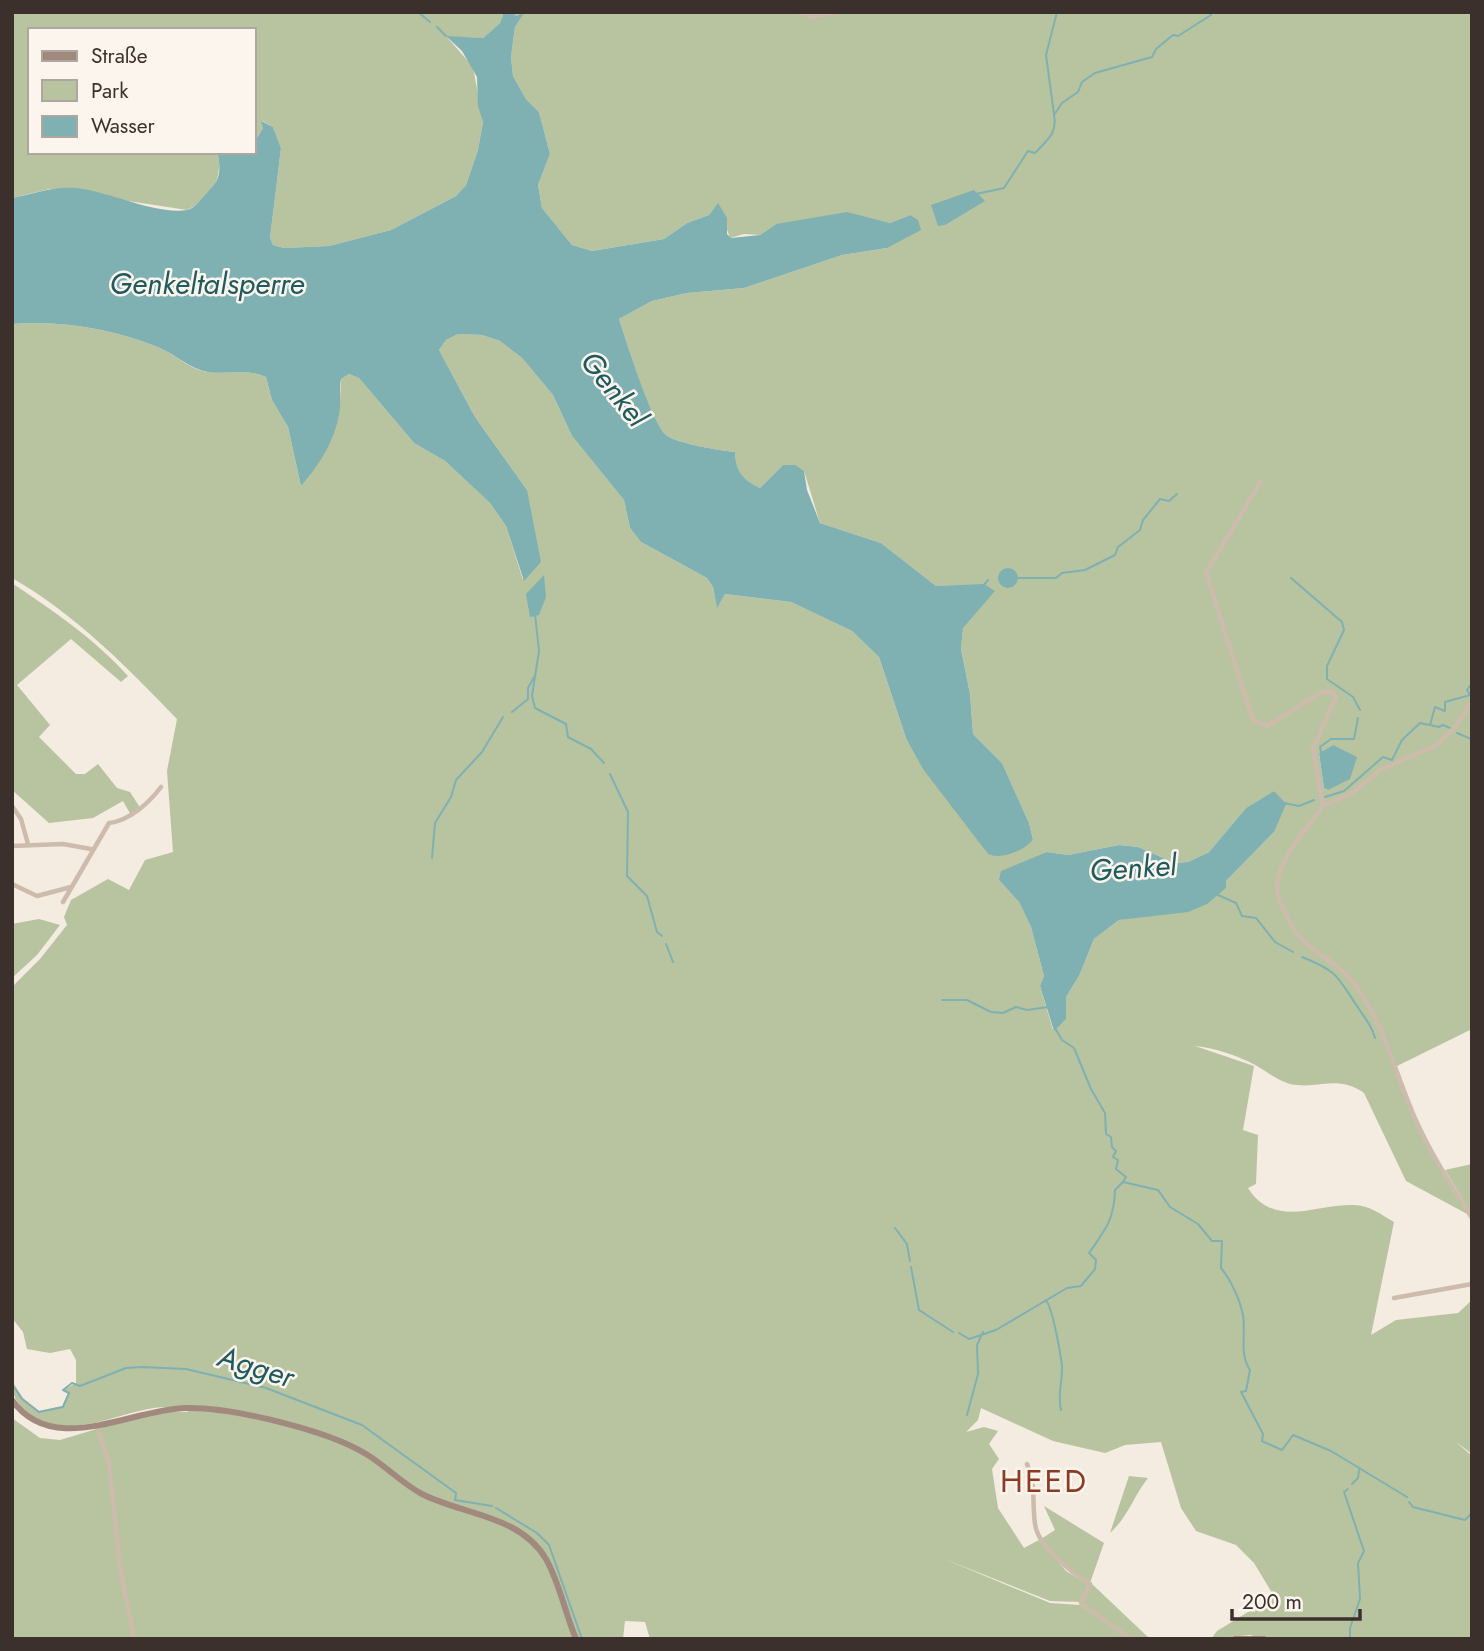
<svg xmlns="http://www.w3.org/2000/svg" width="1484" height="1651" font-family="Jost,sans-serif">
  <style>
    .green { fill: #b8c4a0; fill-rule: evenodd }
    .water { fill: #7fb0b2 }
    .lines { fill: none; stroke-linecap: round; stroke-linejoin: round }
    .stream { stroke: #7fb0b2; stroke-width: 2 }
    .minor { stroke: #cdbbac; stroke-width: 4.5 }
    .tertiary { stroke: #cdbbac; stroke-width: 6 }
    .secondary { stroke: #a18a7d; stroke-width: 6 }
    .labels { text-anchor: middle; stroke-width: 5; stroke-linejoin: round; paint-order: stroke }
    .water-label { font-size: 30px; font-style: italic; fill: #1f5a5e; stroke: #fbf5ee }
    .quarter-label { font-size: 32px; letter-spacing: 2px; fill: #8c3b22; stroke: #fbf5ee }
  </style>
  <rect width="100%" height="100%" fill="#f4ebe1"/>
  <path class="green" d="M 12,12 L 504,12 L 500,23 L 483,38 L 447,37 L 473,67 L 483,122 L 478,150 L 466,185 L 456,196 L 391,230 L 329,246 L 284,248 L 273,245 L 270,238 L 281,148 L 273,127 L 262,121 L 263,128 L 254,143 L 254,30 L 30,30 L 30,152 L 222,152 L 218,155 C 223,180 210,199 187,210 L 50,189 L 12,198 Z
    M 513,12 L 1472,12 L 1472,1029 L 1395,1067 L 1414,1118 L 1469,1215 L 1406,1181 L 1364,1093 C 1337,1074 1319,1090 1290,1084 C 1279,1081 1267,1072 1257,1066 C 1239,1056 1215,1048 1195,1046 L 1254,1066 L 1243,1130 L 1258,1135 L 1256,1184 L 1248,1188 C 1274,1229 1315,1204 1354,1205 C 1369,1205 1382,1215 1394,1222 L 1371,1335 L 1396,1320 L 1458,1313 L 1472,1300 L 1472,1454 L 1456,1442 L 1472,1456 L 1472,1639 L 1265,1639 L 1250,1635 L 1211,1639 L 1217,1631 L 1274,1596 L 1254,1563 L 1236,1545 L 1196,1531 L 1181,1508 L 1161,1442 L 1125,1445 L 1105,1453 L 1053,1441 L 981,1408 L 978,1420 L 966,1432 L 984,1427 L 998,1431 L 989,1444 L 999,1459 L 992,1469 L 998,1508 L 1024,1548 L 1039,1540 L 1066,1571 L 1089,1585 L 1081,1602 L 1050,1601 L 942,1558 L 1050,1603 L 1080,1605 L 1129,1639 L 650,1639 L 645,1622 L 625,1621 L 623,1639 L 12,1639 L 12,1418 L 40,1438 L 60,1440 L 153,1412 L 189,1412 C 147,1390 78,1451 29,1414 C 17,1404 12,1396 12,1381 L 23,1398 L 39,1411 L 62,1406 L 68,1394 L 63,1390 L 76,1383 L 76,1360 L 70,1349 L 50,1353 L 27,1349 L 23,1332 L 12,1318 L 12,987 L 40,959 L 67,925 L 64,917 L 71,900 L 108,879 L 129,890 L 145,860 L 173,852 L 167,771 L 177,719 C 128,668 75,614 12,578 L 12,324 C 62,320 113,329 160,348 C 176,355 190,370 208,372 C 228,375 247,368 266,377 L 272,400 L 288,427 L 301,486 L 340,405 L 341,379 L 349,374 L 359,378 L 414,443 L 445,461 L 490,503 L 506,526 L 523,580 L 527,490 L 475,417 L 439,350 L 446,340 L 458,334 L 482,335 L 500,341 L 522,358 L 553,395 L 572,436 L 624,500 L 630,528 L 641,542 L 707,578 L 713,587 L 717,607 L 725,594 L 791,602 L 852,631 L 879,657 L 906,738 L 988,854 L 1033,840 L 1029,823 L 1002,763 L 973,734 L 970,694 L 961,649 L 963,627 L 994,591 L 984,585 L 936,586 L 881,543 L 820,523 L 804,471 L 783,465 L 760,488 C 742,479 736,473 735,452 C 722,451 675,443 666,435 C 650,420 627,343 619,319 L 652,301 L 687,293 L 744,288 L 842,255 L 887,248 L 910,215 L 890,223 L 876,220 L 776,224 L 760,235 L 744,234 L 730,238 L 718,204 L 709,215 L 687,223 L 664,239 L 592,251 L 572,245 L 542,208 L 538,185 L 550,154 L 539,112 L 526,99 L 513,76 L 511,57 L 515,27 L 523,14 L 516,16 ZM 1333,745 L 1328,790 L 1324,788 L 1319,753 ZM 1275,791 L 1274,832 L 1226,881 L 1142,916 L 1119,920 L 1094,939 L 1079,976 L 1066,997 L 1066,1019 L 1053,1030 L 1040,986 L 1044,976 L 1031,927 L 1019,902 L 999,880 L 1047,852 L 1068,855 L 1119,845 L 1138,847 L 1175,863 L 1188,862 L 1209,852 L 1246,808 Z
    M 12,583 C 53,611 94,638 128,676 L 121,682 L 71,639 L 17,685 L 50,725 L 39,737 L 76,774 L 85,774 L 98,764 L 117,788 L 130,792 L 141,809 L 132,817 L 123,801 L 93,818 L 49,823 L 12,790 Z
    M 39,919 L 60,925 L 37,955 L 12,978 L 12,924 Z
    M 1472,1164 L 1472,1212 L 1471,1213 L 1445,1170 Z
    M 1129,1476 L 1148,1478 C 1133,1497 1128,1517 1110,1533 Z
    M 1044,1506 L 1104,1543 L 1090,1583 L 1068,1569 L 1041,1539 L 1055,1530 Z
    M 1092,1584 L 1150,1639 L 1132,1639 L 1082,1603 Z"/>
  <path class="water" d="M 504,12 L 513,12 L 516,16 L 524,13 L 515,27 L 511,57 L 513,76 L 526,99 L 539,112 L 550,154 L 538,185 L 542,208 L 572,245 L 592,251 L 664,239 L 687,223 L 709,215 L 718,203 L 727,218 L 727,234 L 731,238 L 760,235 L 776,224 L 847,212 L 890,223 L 910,215 L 918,220 L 921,230 L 887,248 L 842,255 L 744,288 L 687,293 L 652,301 L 619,319 C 627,343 651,421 666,435 C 675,443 722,451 735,452 C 736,472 742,479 760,488 L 783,465 L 795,465 L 804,471 L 807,490 L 820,523 L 881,543 L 936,586 L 984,584 L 995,591 L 963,628 L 961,649 L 970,694 L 973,734 L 1002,763 L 1029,823 L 1033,840 C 1023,851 1002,860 988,854 L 923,769 L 906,738 L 879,657 L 852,631 L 791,602 L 725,594 L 717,608 L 713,587 L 707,578 L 641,542 L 630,528 L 624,500 L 572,436 L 553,395 L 522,358 L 500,341 L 482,335 L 458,334 L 446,340 L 439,350 L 475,417 L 527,490 L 541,562 L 524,581 L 506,526 L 490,503 L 445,461 L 414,443 L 359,378 L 349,374 L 341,379 C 339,389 341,397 340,407 C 337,438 320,464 301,486 L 288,427 L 272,400 L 266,377 C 247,368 227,375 208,372 C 190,369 176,355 160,348 C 113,329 62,320 12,324 L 12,198 C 33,194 54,186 76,188 C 108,191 155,215 187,210 C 196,208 201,199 207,193 C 220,180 221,173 218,155 L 222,152 L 254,152 L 254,143 L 263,128 L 261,121 L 273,127 L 281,148 L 270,238 L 273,245 L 284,248 L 329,246 L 391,230 L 456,196 L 466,185 L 478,150 L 483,122 L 478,106 L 477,77 L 462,51 L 446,36 L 483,38 L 500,23 Z
    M 974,190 L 985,201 L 945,225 L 938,226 L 931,205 Z
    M998 578a10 10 0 1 1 20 0a10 10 0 1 1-20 0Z
    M 544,575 L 546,597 L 539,615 L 530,617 L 526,594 Z
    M 1333,745 L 1357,757 L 1350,779 L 1328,790 L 1324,788 L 1319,753 Z
    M 1274,791 L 1286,804 L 1274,832 L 1226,881 L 1226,888 L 1207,904 L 1188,912 L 1119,920 L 1094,939 L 1079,976 L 1066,997 L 1066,1019 L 1054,1031 L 1040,986 L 1044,976 L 1031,927 L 1019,902 L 999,880 L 1001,871 L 1047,852 L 1068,855 L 1119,845 L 1138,847 L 1175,863 L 1188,862 L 1209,852 L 1246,808 Z"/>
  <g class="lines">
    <path class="stream" d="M 418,12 L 430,22
      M 437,27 L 446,36
      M 1054,114 L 1046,55 L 1057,12
      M 976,194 L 1004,188 L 1028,151 L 1035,153 C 1046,141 1058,133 1054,115 L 1062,103 L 1078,92 L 1082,82 L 1095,73 L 1152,57 L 1156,49 L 1173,35 L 1178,36 L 1211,15 L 1210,12
      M 1017,578 L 1056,578 L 1062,573 L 1085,570 L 1115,555 L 1118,547 L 1140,530 L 1143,520 L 1160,499 L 1169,501 L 1177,494
      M 1291,578 L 1342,622 L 1344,630 L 1327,666 L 1327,679 L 1353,697 L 1360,710
      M 983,586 L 988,580
      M 535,614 L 539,651 L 532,696 L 535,708 L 566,724 L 568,737 L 591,749 L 604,763
      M 512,712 L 528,699 L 528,688 L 534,677
      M 1430,725 L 1439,727 L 1443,725 L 1450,728
      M 1457,733 L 1471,739
      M 1321,752 L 1320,747 L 1331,739 L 1354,739 L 1358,718
      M 610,774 L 628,812 L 627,876 L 647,896 L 657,932 L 662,936
      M 1325,797 L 1344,791 L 1383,757 L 1392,760 L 1402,740 L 1420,723 L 1430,725 L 1435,707 L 1445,711 L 1445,702 L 1470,695 L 1467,690 L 1472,683
      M 1284,803 L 1299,806 L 1314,800
      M 432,858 L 435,823 L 451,797 L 456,780 L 482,752 L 503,717
      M 1218,895 L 1236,903 L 1242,916 L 1256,918 L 1275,942 L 1293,952
      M 666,944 L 673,962
      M 1302,957 C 1340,972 1337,977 1359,1009 C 1366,1020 1371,1024 1375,1038
      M 942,1000 L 967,1000 L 991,1012 L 1003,1013 L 1016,1007 L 1027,1010 L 1048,1007
      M 1055,1028 L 1062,1040 L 1074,1048 L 1091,1089 L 1105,1113 L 1106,1134 L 1111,1137 L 1112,1147 L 1116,1151 L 1113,1157 L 1118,1160 L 1116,1169 L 1126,1177 L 1123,1182 L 1158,1190 L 1170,1207 L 1198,1224 L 1212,1241 L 1222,1241 L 1221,1268 C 1231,1280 1240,1300 1243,1315 C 1246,1334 1239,1354 1250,1370 L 1246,1391 L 1241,1392 L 1263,1434 L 1262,1441 L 1282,1450 L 1293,1435 L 1331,1451 L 1407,1497
      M 895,1228 L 907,1244 L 910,1261
      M 911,1267 L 919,1310 L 953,1332
      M 1046,1300 C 1053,1310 1060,1351 1062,1365 C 1063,1381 1057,1394 1061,1410
      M 959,1333 L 969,1339 L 996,1330 L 1067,1288 L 1081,1286 L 1095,1269 L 1096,1260 L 1089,1253 C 1105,1230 1114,1221 1115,1190 L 1123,1182
      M 12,1384 L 22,1399 L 39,1412 L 63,1407 L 69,1393 L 63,1390 L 72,1383 L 80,1386 L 126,1368 L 142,1367 L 186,1369 L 266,1388 L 362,1425 L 456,1493 L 455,1500 L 492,1506
      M 967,1415 L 978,1374 L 977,1345 L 983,1332
      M 1352,1484 L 1358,1478 L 1359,1470
      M 1348,1489 L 1344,1492 L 1364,1551 L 1358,1563 L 1360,1599 L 1350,1628 L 1350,1639
      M 1409,1502 L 1413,1507 L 1465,1520 L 1472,1513
      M 496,1508 L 537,1533 L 549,1545 L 582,1639"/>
    <path class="minor" d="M 1261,481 L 1206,573 L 1253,720 L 1267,726 L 1322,692 L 1332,692 L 1336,697 L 1313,749 L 1323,806
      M 12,806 L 21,819 L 28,844
      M 1323,806 C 1307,829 1276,860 1277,889 C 1277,896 1281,904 1284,909 C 1302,957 1329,950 1355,985 C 1384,1024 1395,1072 1414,1116 C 1429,1151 1451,1185 1472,1218
      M 1323,806 L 1352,793 L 1382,769 L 1437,745 L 1454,728 L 1472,702
      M 12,846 L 63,844 L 91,849
      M 12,884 L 37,896 L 71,887
      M 63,902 L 109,823 C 129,821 149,803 161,787
      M 1394,1298 L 1472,1284
      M 96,1425 L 109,1463 L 120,1567 L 134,1639
      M 1027,1464 C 1036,1485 1032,1503 1035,1524 C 1038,1547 1072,1573 1090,1584 L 1081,1603 L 1131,1639"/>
    <path class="tertiary" d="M 799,12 L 811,16 L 834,12"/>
    <path class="secondary" d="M 12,1400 C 53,1458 131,1409 186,1408 C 231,1407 327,1430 366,1454 C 385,1465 401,1483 422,1494 C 463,1515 520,1515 546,1559 C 560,1584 565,1613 576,1639
      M 1235,1639 L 1264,1639"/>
  </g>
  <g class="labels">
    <g class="water-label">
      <text x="207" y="294">Genkeltalsperre</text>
      <text transform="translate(614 389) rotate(51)" y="10">Genkel</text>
      <text transform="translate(1133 868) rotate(-4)" y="10">Genkel</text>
      <text transform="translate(256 1367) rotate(17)" y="10">Agger</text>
    </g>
    <g class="quarter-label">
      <text x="1044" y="1492">HEED</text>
    </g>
  </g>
  <rect width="1484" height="1651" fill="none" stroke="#3b302b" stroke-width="28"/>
  <rect x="28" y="28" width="228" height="126" fill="#fbf5ee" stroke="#aea6a0" stroke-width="2"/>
  <rect x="42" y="51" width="35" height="10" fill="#a18a7d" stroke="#aea6a0" stroke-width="2"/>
  <text x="91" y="63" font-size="21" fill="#3b302b">Straße</text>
  <rect x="42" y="80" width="35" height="21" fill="#b8c4a0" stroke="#aea6a0" stroke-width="2"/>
  <text x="91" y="98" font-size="21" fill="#3b302b">Park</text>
  <rect x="42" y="116" width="35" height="21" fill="#7fb0b2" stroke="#aea6a0" stroke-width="2"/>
  <text x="91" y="133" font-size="21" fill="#3b302b">Wasser</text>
  <path d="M1232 1609v10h128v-10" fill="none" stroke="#3b302b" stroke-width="3.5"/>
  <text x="1242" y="1609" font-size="21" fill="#3b302b" stroke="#fbf5ee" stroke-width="5" paint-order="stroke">200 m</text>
</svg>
